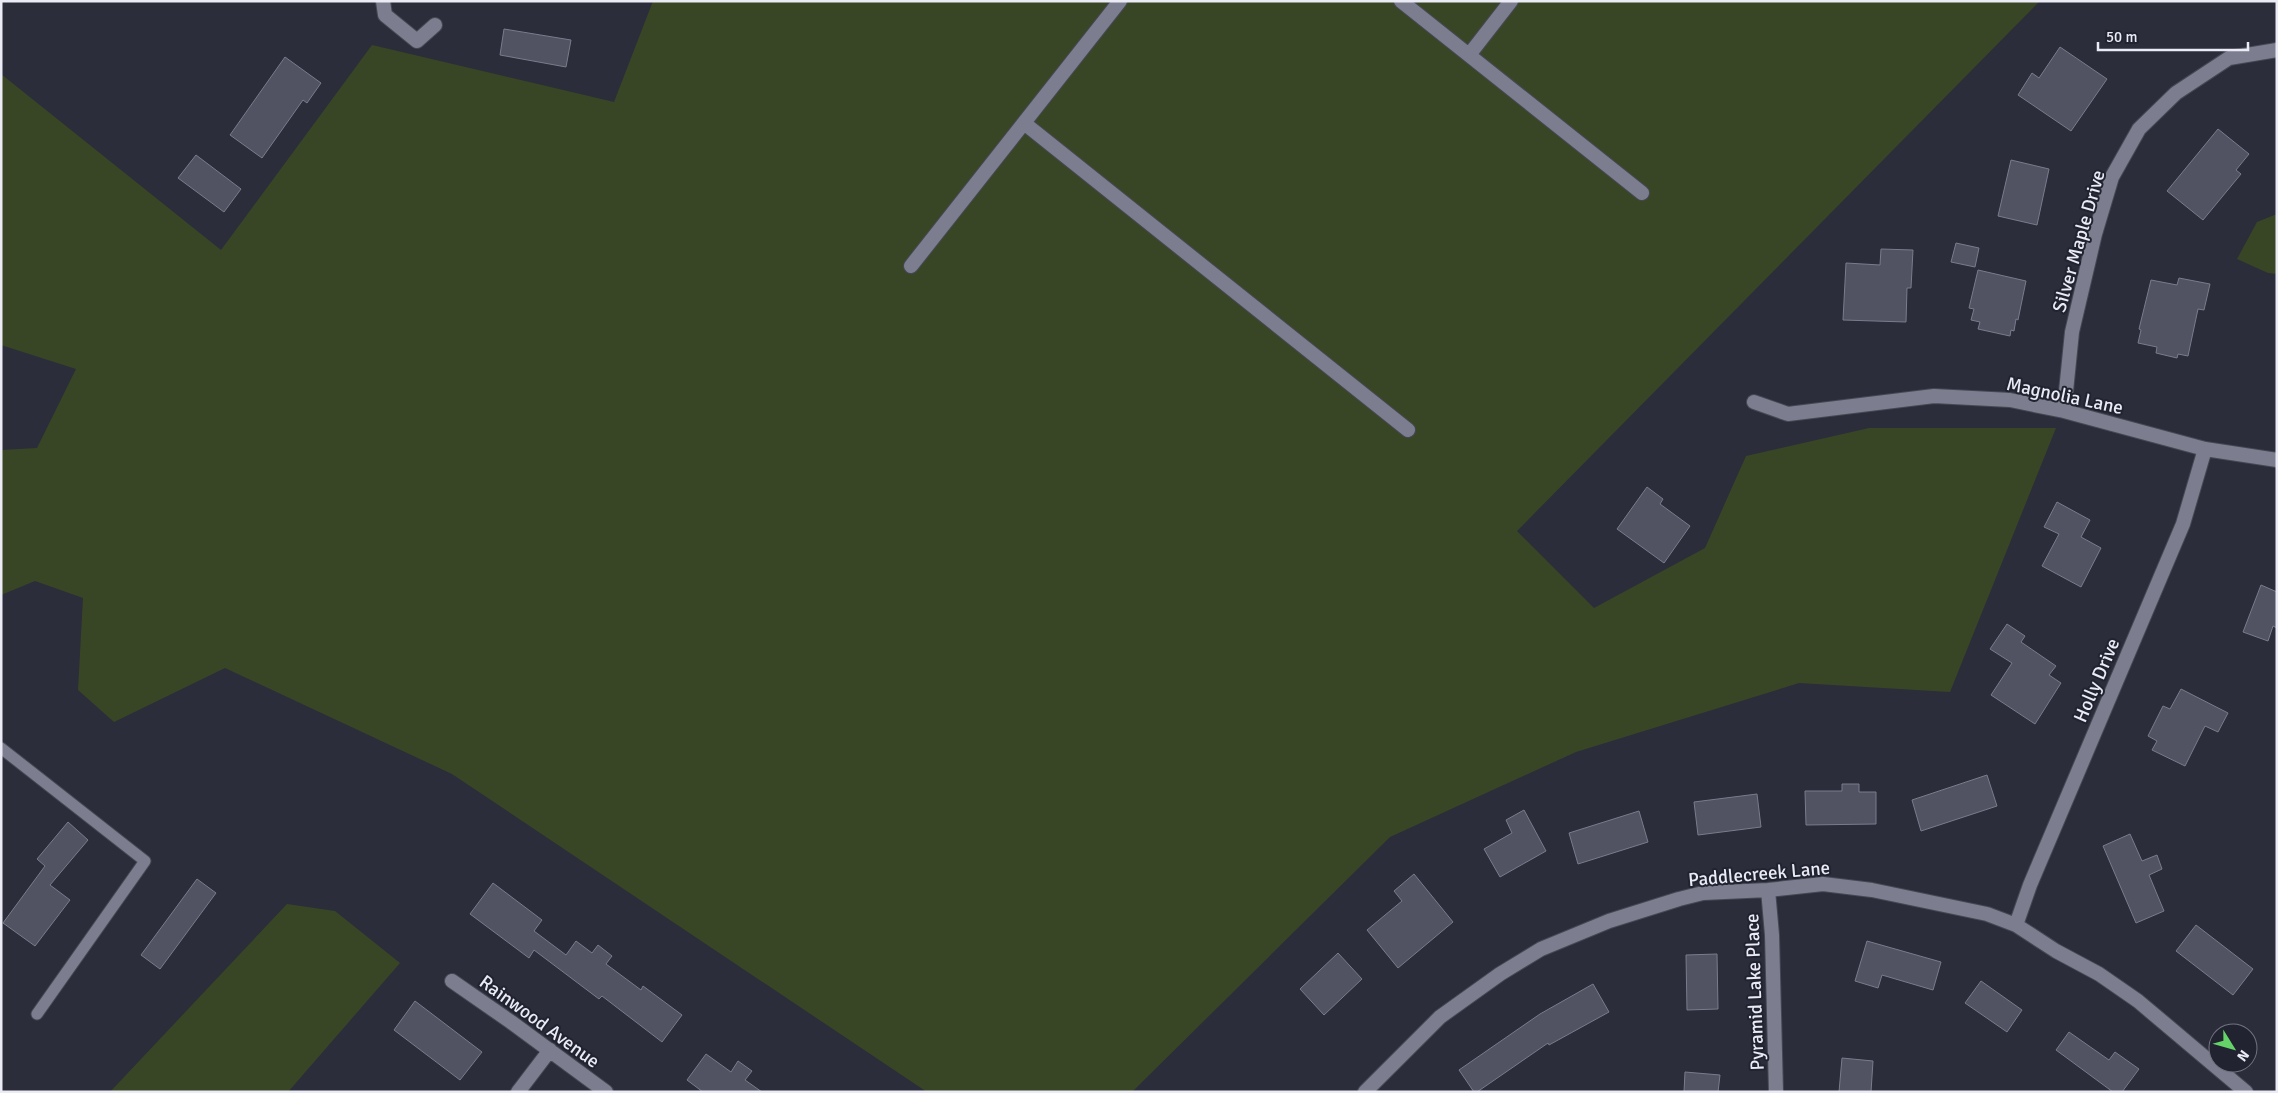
<svg xmlns="http://www.w3.org/2000/svg" width="2278" height="1093" font-family="Signika,sans-serif">
  <style>
    .green { fill: #384625 }
    .building { fill: #515363; stroke: #797c8c }
    .lines { fill: none; stroke-linecap: round; stroke-linejoin: round }
    .service-casing { stroke: #474855; stroke-width: 13 }
    .minor-casing { stroke: #474855; stroke-width: 16 }
    .service { stroke: #7c7e8f; stroke-width: 11 }
    .minor { stroke: #7c7e8f; stroke-width: 14 }
    .labels { text-anchor: middle; stroke-width: 4; stroke-linejoin: round; paint-order: stroke }
    .street-label { font-size: 19px; fill: #eaebf5; stroke: #212331 }
  </style>
  <rect width="100%" height="100%" fill="#2b2d3b"/>
  <path class="green" d="M 653,1 L 2040,1 L 1517,531 L 1594,608 L 1705,548 L 1746,456 L 1869,428 L 2056,428 L 1950,692 L 1799,683 L 1576,752 L 1390,837 L 1132,1092 L 927,1092 L 452,774 L 225,668 L 114,722 L 78,690 L 83,598 L 35,581 L 1,595 L 1,450 L 37,448 L 76,369 L 1,345 L 1,74 L 221,250 L 372,45 L 614,102 Z
    M 2277,214 L 2277,274 L 2268,273 L 2237,259 L 2257,222 Z
    M 287,904 L 335,911 L 400,963 L 288,1092 L 110,1092 Z"/>
  <path class="building" d="M 504,29 L 571,40 L 566,67 L 500,55 Z
    M 2060,47 L 2107,79 L 2071,131 L 2018,95 L 2032,73 L 2039,78 Z
    M 285,57 L 321,83 L 307,103 L 303,100 L 262,158 L 230,135 Z
    M 2218,129 L 2249,154 L 2236,170 L 2241,174 L 2203,220 L 2167,191 Z
    M 196,155 L 241,189 L 224,212 L 178,178 Z
    M 2011,160 L 2049,169 L 2037,225 L 1998,216 Z
    M 1956,243 L 1979,248 L 1975,267 L 1951,262 Z
    M 1881,249 L 1913,250 L 1911,288 L 1907,288 L 1906,322 L 1843,320 L 1846,263 L 1880,265 Z
    M 1978,270 L 2026,281 L 2018,320 L 2016,319 L 2014,331 L 2011,330 L 2010,336 L 1978,329 L 1980,322 L 1971,320 L 1974,309 L 1969,308 Z
    M 2179,278 L 2210,284 L 2204,310 L 2198,309 L 2188,356 L 2178,354 L 2177,358 L 2156,353 L 2157,347 L 2138,343 L 2141,330 L 2139,329 L 2151,280 L 2177,285 Z
    M 1647,487 L 1663,499 L 1660,504 L 1690,526 L 1664,563 L 1617,529 Z
    M 2057,502 L 2090,520 L 2081,537 L 2101,548 L 2081,587 L 2042,566 L 2059,534 L 2044,527 Z
    M 2261,585 L 2277,592 L 2277,628 L 2273,626 L 2268,641 L 2243,632 Z
    M 2007,624 L 2025,636 L 2021,642 L 2056,666 L 2049,675 L 2061,683 L 2035,724 L 1991,695 L 2012,663 L 1990,649 Z
    M 2181,689 L 2228,713 L 2218,732 L 2205,726 L 2185,766 L 2152,750 L 2157,741 L 2148,736 L 2163,706 L 2170,709 Z
    M 1987,775 L 1997,806 L 1921,831 L 1912,800 Z
    M 1842,784 L 1859,784 L 1859,792 L 1876,792 L 1876,824 L 1806,825 L 1805,791 L 1842,791 Z
    M 1757,794 L 1761,827 L 1698,835 L 1694,802 Z
    M 1524,810 L 1546,851 L 1500,877 L 1484,849 L 1512,833 L 1506,820 Z
    M 1639,811 L 1648,842 L 1578,864 L 1569,833 Z
    M 68,822 L 88,840 L 50,885 L 70,900 L 35,946 L 3,923 L 45,866 L 37,859 Z
    M 2130,834 L 2142,861 L 2157,855 L 2162,869 L 2149,875 L 2164,911 L 2136,923 L 2103,846 Z
    M 1414,874 L 1453,922 L 1398,968 L 1367,930 L 1402,901 L 1394,891 Z
    M 197,879 L 216,893 L 160,969 L 141,955 Z
    M 493,883 L 542,920 L 534,931 L 566,955 L 576,941 L 592,953 L 598,945 L 612,956 L 606,964 L 641,990 L 643,986 L 682,1015 L 662,1042 L 602,996 L 599,999 L 534,950 L 529,958 L 470,914 Z
    M 2196,925 L 2253,969 L 2233,995 L 2176,951 Z
    M 1867,941 L 1941,962 L 1933,990 L 1882,975 L 1878,988 L 1855,981 Z
    M 1338,953 L 1362,979 L 1324,1015 L 1300,989 Z
    M 1717,954 L 1718,1009 L 1687,1010 L 1686,955 Z
    M 1981,981 L 2022,1010 L 2007,1032 L 1965,1003 Z
    M 1593,984 L 1609,1012 L 1549,1045 L 1548,1043 L 1477,1092 L 1474,1092 L 1459,1070 L 1540,1014 Z
    M 415,1001 L 482,1052 L 460,1080 L 394,1030 Z
    M 2069,1032 L 2109,1060 L 2115,1052 L 2139,1069 L 2122,1092 L 2113,1092 L 2056,1050 Z
    M 706,1054 L 731,1072 L 738,1061 L 752,1071 L 745,1080 L 762,1092 L 703,1092 L 687,1080 Z
    M 1842,1058 L 1873,1061 L 1871,1092 L 1839,1092 Z
    M 1685,1072 L 1720,1075 L 1718,1092 L 1684,1092 Z"/>
  <g class="lines">
    <g class="service-casing">
      <path id="service" d="M 1,748 L 145,861 L 37,1014"/>
    </g>
    <g class="minor-casing">
      <path id="minor" d="M 383,1 L 385,15 L 417,41 L 435,25
        M 1401,1 L 1642,193
        M 1469,55 L 1511,1
        M 1024,123 L 1408,430
        M 911,266 L 1120,1
        M 1754,402 L 1788,414 L 1934,396 L 2010,400 L 2064,411 L 2205,449 L 2277,460
        M 2064,411 L 2072,332 L 2095,234 L 2112,177 L 2139,129 L 2176,93 L 2229,58 L 2277,50
        M 1768,890 L 1772,935 L 1776,1092
        M 2016,925 L 2030,885 L 2183,524 L 2205,449
        M 452,981 L 511,1022 L 606,1092
        M 518,1092 L 550,1050
        M 1365,1092 L 1440,1017 L 1500,974 L 1541,949 L 1609,921 L 1679,899 L 1703,893 L 1768,890 L 1823,884 L 1872,890 L 1987,914 L 2016,925 L 2056,951 L 2099,974 L 2138,1001 L 2246,1092"/>
    </g>
    <use href="#service" class="service"/>
    <use href="#minor" class="minor"/>
  </g>
  <g class="labels">
    <g class="street-label">
      <text transform="translate(2078 241) rotate(-74)" y="7">Silver Maple Drive</text>
      <text transform="translate(2065 395) rotate(12)" y="7">Magnolia Lane</text>
      <text transform="translate(2096 680) rotate(-67)" y="7">Holly Drive</text>
      <text transform="translate(1759 873) rotate(-5)" y="7">Paddlecreek Lane</text>
      <text transform="translate(1754 992) rotate(-92)" y="7">Pyramid Lake Place</text>
      <text transform="translate(540 1021) rotate(36)" y="7">Rainwood Avenue</text>
    </g>
  </g>
  <rect width="2278" height="1093" fill="none" stroke="#eaebf5" stroke-width="5"/>
  <g transform="translate(2233 1048) rotate(127)"><circle r="24" fill="#212331" stroke="#71737f"/>
  <path d="M0-4L9 19L0 12L-9 19Z" fill="#64d468"/>
  <text y="-8" font-size="14" font-weight="bold" text-anchor="middle" fill="#eaebf5">N</text>
  </g>
  <path d="M2098 42v8h150v-8" fill="none" stroke="#eaebf5" stroke-width="2.5"/>
  <text x="2106" y="42" font-size="15" fill="#eaebf5" stroke="#212331" stroke-width="4" paint-order="stroke">50 m</text>
</svg>
